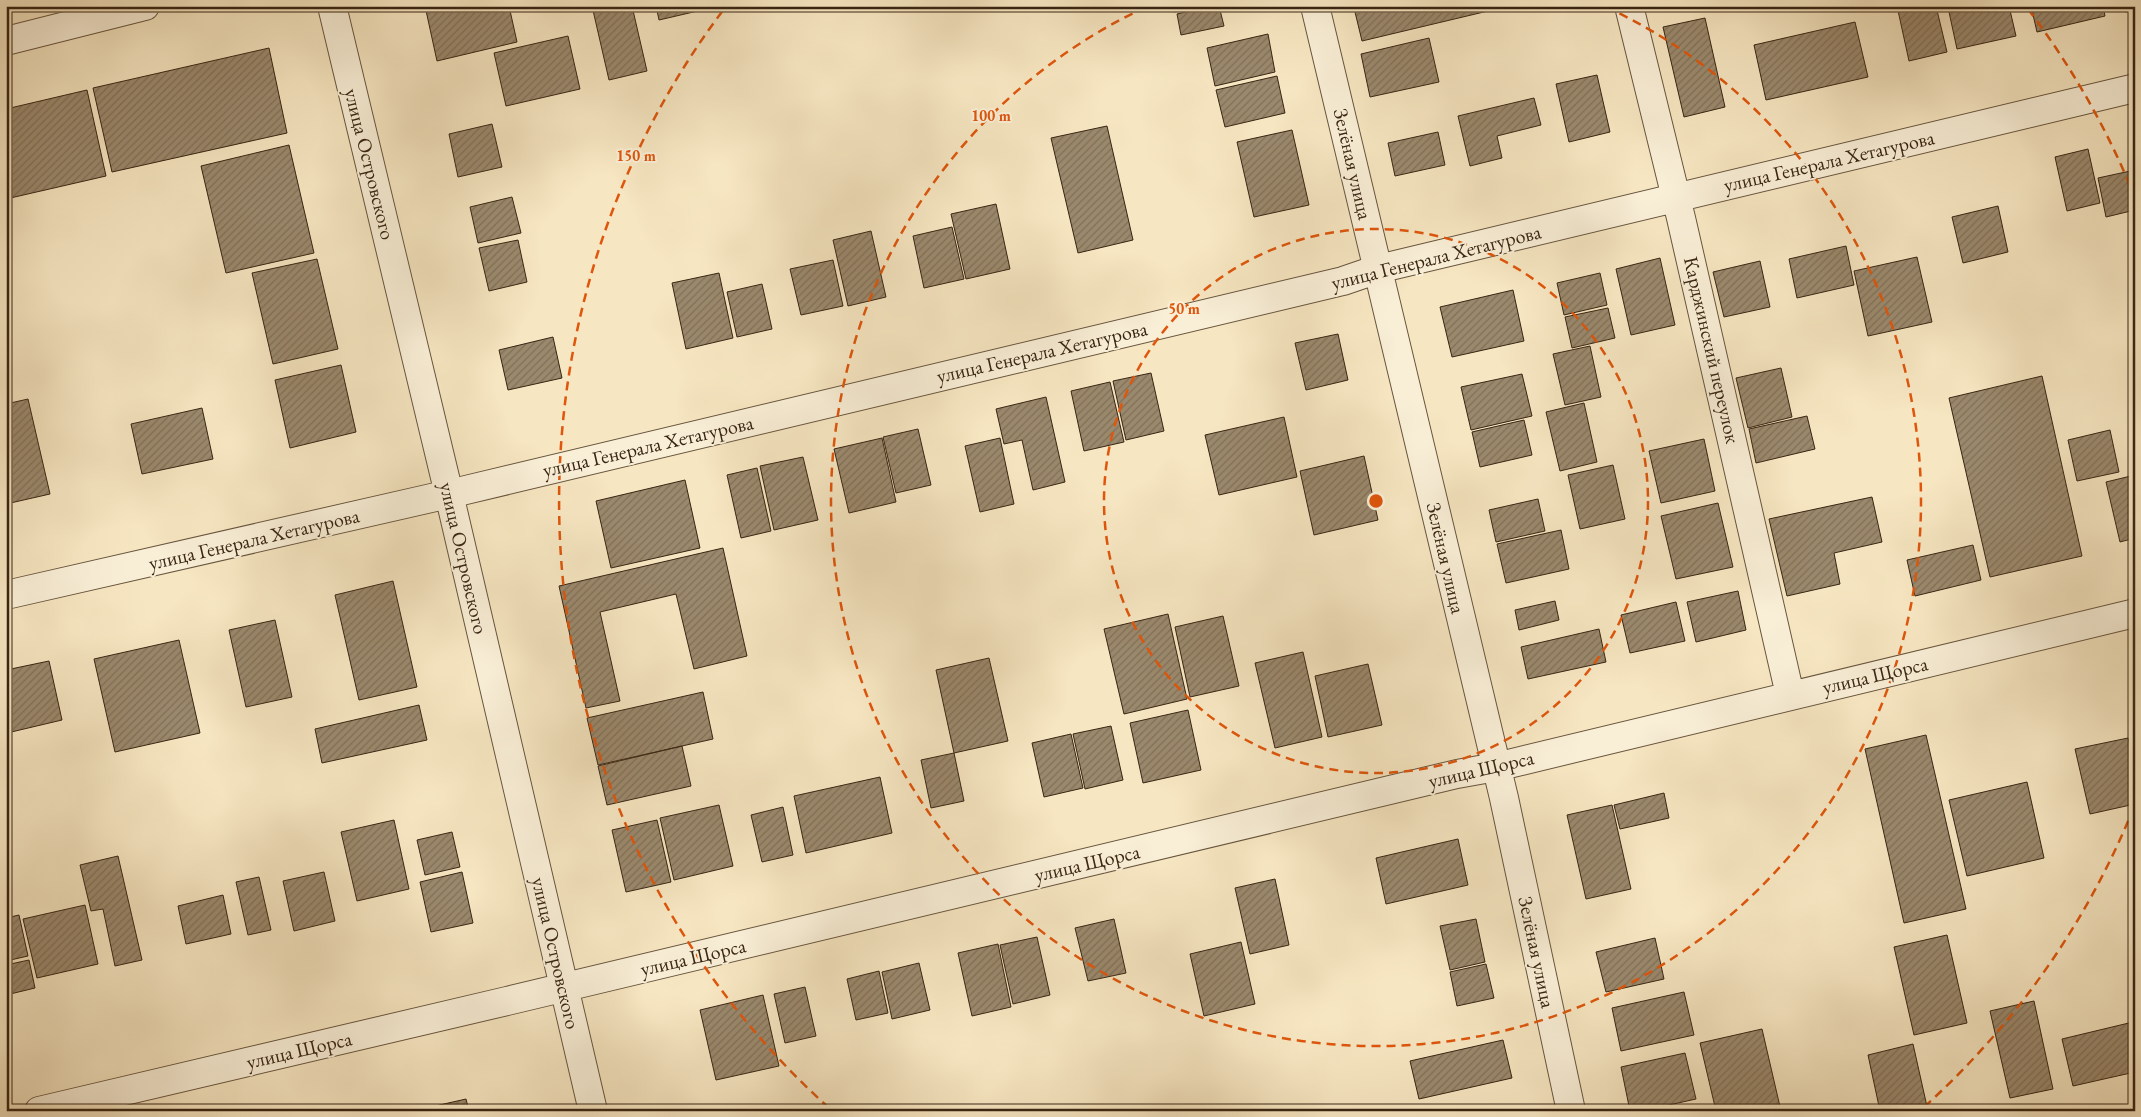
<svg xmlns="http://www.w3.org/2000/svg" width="2141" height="1117" font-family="'EB Garamond',serif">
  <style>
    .building { fill: url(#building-hatch); stroke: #382513 }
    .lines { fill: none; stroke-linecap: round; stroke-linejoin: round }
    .minor-casing { stroke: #68553e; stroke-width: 30 }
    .minor { stroke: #f9efd7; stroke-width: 28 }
    .ring { fill: none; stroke: #df560c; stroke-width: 2.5; stroke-dasharray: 9 6 }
    .labels { text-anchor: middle; stroke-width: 4; stroke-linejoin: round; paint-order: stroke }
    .street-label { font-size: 20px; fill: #382513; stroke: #f9efd7 }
    .centre { fill: #df560c; stroke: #f9efd7; stroke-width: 2.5 }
    .ring-label { font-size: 15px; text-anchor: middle; font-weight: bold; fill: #df560c; stroke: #f9efd7; stroke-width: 4; stroke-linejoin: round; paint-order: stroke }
  </style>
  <defs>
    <pattern id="building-hatch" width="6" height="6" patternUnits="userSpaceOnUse" patternTransform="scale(1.25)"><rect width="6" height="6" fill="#9b896d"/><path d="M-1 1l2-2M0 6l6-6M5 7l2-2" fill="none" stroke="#7f7058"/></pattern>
  </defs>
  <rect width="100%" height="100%" fill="#f6e6c1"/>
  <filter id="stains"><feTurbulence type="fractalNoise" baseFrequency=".004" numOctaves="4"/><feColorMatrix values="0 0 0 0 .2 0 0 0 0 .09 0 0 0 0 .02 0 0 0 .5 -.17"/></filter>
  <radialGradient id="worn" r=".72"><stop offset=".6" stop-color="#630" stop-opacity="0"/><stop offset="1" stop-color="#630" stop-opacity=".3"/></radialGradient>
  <path class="building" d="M 425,6 L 509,6 L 517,42 L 437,61 Z
    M 592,6 L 632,6 L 647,71 L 609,80 Z
    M 656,6 L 715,6 L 715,7 L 659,20 Z
    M 1172,6 L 1200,6 L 1174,12 Z
    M 1210,6 L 1219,6 L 1224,26 L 1181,35 L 1177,14 Z
    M 1380,6 L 1509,6 L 1362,41 L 1355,12 Z
    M 1897,6 L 1936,6 L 1947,52 L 1909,61 Z
    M 1975,6 L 2009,6 L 2016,36 L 1957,49 L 1949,12 Z
    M 2031,6 L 2103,6 L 2105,16 L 2037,32 Z
    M 2124,6 L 2135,6 L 2135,10 L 2125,12 Z
    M 1705,18 L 1725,107 L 1684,117 L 1663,27 Z
    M 1855,22 L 1868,77 L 1766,100 L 1754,45 Z
    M 1268,34 L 1275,72 L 1215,86 L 1207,48 Z
    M 568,36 L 580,89 L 506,106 L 494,53 Z
    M 1429,38 L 1439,82 L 1370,97 L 1361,54 Z
    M 269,48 L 287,133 L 112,172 L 93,88 Z
    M 1597,75 L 1610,132 L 1569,142 L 1556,84 Z
    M 1277,76 L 1285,113 L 1225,127 L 1216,90 Z
    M 87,90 L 106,176 L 6,199 L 6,109 Z
    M 1534,98 L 1541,125 L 1497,136 L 1502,158 L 1470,166 L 1458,116 Z
    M 492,124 L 502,167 L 458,177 L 449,134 Z
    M 1107,126 L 1133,240 L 1078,253 L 1051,138 Z
    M 1292,130 L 1309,205 L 1254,217 L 1237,142 Z
    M 1438,132 L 1445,165 L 1395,176 L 1388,143 Z
    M 289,145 L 314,253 L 226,273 L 201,166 Z
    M 2088,149 L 2100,203 L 2067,211 L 2055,157 Z
    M 2135,170 L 2135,210 L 2106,217 L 2098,178 Z
    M 512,197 L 521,233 L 478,243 L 470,207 Z
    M 996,204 L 1010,269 L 966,279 L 951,214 Z
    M 1998,206 L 2008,252 L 1963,263 L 1952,217 Z
    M 952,227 L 964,279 L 924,288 L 913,236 Z
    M 871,231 L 886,297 L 848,306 L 833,240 Z
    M 518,240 L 527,282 L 489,291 L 479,248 Z
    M 1846,246 L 1854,285 L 1797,298 L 1789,259 Z
    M 1917,257 L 1932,322 L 1868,336 L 1854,271 Z
    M 1660,258 L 1675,325 L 1631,335 L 1616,269 Z
    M 317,259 L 338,349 L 273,364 L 252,273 Z
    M 833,260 L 843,306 L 801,315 L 790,269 Z
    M 1760,261 L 1770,307 L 1724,317 L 1713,272 Z
    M 719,273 L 733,338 L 686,349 L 672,283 Z
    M 1600,273 L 1607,305 L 1564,315 L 1557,283 Z
    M 762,284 L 772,329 L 737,337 L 727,292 Z
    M 1513,290 L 1524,341 L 1452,357 L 1440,307 Z
    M 1608,308 L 1615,338 L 1572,348 L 1565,317 Z
    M 1338,334 L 1348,380 L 1306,390 L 1295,343 Z
    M 553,337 L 562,378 L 508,390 L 499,350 Z
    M 1590,346 L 1601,397 L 1565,405 L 1553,354 Z
    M 341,365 L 356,432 L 290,448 L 275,380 Z
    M 1781,368 L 1792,417 L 1748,428 L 1736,378 Z
    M 1151,373 L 1164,431 L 1126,440 L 1113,381 Z
    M 1522,374 L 1532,416 L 1471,430 L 1461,387 Z
    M 2042,376 L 2082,556 L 1990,577 L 1949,398 Z
    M 1110,382 L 1124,442 L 1084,451 L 1071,391 Z
    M 1046,397 L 1065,482 L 1033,490 L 1022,440 L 1004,444 L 996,409 Z
    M 28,399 L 50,494 L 6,504 L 6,404 Z
    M 1584,403 L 1597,462 L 1560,471 L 1546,412 Z
    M 202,408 L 213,459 L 142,474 L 131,424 Z
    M 1807,416 L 1815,449 L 1756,463 L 1749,429 Z
    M 1284,417 L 1297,477 L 1219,495 L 1205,435 Z
    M 1524,420 L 1532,455 L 1480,467 L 1472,432 Z
    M 918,429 L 931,485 L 896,493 L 883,437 Z
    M 2110,430 L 2119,472 L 2077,481 L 2068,440 Z
    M 882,438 L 896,502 L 849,513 L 834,449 Z
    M 1000,438 L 1014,504 L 980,512 L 965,446 Z
    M 1704,439 L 1715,491 L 1661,503 L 1649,451 Z
    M 1364,456 L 1378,520 L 1314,535 L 1300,471 Z
    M 803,457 L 818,520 L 774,530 L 760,466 Z
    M 1613,465 L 1625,519 L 1580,529 L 1568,475 Z
    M 757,468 L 771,531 L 741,538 L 727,475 Z
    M 2135,475 L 2135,538 L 2120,542 L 2106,482 Z
    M 685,480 L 700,548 L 611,568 L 596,501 Z
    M 1872,497 L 1882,542 L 1834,553 L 1840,584 L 1787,596 L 1769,519 Z
    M 1538,499 L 1545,531 L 1496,542 L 1489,510 Z
    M 1718,503 L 1733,567 L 1676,579 L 1661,516 Z
    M 1561,530 L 1569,569 L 1506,583 L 1497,544 Z
    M 1973,545 L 1981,580 L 1915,596 L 1907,560 Z
    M 723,548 L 747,656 L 694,669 L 676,594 L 600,612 L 620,701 L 586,708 L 559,586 Z
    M 393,581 L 417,687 L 359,700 L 335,595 Z
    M 1738,591 L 1746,630 L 1696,642 L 1687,602 Z
    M 1555,601 L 1559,620 L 1519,630 L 1515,610 Z
    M 1676,602 L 1685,641 L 1630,653 L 1621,615 Z
    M 1168,614 L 1187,699 L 1124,714 L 1104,629 Z
    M 1223,616 L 1239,686 L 1190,697 L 1175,627 Z
    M 275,620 L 292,697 L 246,707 L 229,630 Z
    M 1599,629 L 1606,662 L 1528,679 L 1521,647 Z
    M 179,640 L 200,733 L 115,752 L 94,659 Z
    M 1303,652 L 1322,737 L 1275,748 L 1255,663 Z
    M 989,658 L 1008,741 L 954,753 L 936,670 Z
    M 49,661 L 62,720 L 7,733 L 6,670 Z
    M 1368,664 L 1382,725 L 1328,737 L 1315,676 Z
    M 703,692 L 713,739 L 598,765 L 587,718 Z
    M 419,705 L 427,740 L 322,763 L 315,729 Z
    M 1188,710 L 1201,770 L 1143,783 L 1130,723 Z
    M 1111,726 L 1123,780 L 1085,789 L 1073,734 Z
    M 1071,734 L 1083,788 L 1044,797 L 1032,743 Z
    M 1926,735 L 1966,909 L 1904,923 L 1865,749 Z
    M 2128,738 L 2135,766 L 2135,804 L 2090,814 L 2075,749 Z
    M 682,746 L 691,786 L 607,805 L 598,766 Z
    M 954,753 L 964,801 L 931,808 L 921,760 Z
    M 880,777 L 892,833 L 806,853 L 794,796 Z
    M 2027,782 L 2044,858 L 1967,876 L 1949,800 Z
    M 1664,793 L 1669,818 L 1620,829 L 1614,805 Z
    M 719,805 L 733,866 L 674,880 L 660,818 Z
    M 1612,805 L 1631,889 L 1586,899 L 1567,815 Z
    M 783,807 L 793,855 L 762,862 L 751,815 Z
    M 394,820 L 409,889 L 357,901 L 341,832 Z
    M 657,820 L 671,882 L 626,892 L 612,830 Z
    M 452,832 L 460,867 L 425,875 L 417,840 Z
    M 1458,839 L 1468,885 L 1386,904 L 1376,858 Z
    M 118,856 L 142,960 L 115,966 L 103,909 L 91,911 L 80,865 Z
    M 324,872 L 335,921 L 294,931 L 283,881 Z
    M 462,872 L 473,923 L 431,932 L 420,882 Z
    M 259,877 L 271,930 L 248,935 L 236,882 Z
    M 1275,879 L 1289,945 L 1250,954 L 1235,888 Z
    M 223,895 L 231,934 L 186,944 L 178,906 Z
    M 85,905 L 98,964 L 37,978 L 23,919 Z
    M 19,915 L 28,956 L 6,961 L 6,918 Z
    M 1114,919 L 1126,973 L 1088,981 L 1075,928 Z
    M 1476,919 L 1485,962 L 1450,970 L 1440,926 Z
    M 1947,935 L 1967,1023 L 1914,1035 L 1894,947 Z
    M 1037,937 L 1050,995 L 1013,1004 L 1000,945 Z
    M 1655,938 L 1664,979 L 1606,992 L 1596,952 Z
    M 1241,942 L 1255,1004 L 1204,1016 L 1190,954 Z
    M 998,944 L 1011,1007 L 972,1016 L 958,953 Z
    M 29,960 L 35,988 L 6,995 L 6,965 Z
    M 919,963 L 930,1010 L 892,1019 L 882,972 Z
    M 1486,964 L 1494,998 L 1457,1006 L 1450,972 Z
    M 879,971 L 888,1013 L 856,1020 L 847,979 Z
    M 805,987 L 816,1036 L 785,1043 L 774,994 Z
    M 1684,992 L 1694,1035 L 1621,1051 L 1612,1008 Z
    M 763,995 L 779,1066 L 716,1080 L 700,1010 Z
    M 2034,1001 L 2053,1089 L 2010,1098 L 1990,1011 Z
    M 2133,1022 L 2135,1072 L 2073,1086 L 2062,1039 Z
    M 1762,1029 L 1781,1111 L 1716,1111 L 1700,1043 Z
    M 1503,1040 L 1512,1078 L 1419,1099 L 1410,1061 Z
    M 1913,1044 L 1928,1111 L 1880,1111 L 1868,1055 Z
    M 1685,1053 L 1696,1099 L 1642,1111 L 1630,1111 L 1621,1067 Z
    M 466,1099 L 469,1111 L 413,1111 Z"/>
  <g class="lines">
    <g class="minor-casing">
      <path id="minor" d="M 332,6 L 449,494 L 593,1111
        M 1315,6 L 1504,798 L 1571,1111
        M 1629,6 L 1681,218 L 1790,695
        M 6,41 L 145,6
        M 6,595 L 449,494 L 1343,281 L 1378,269 L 2135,88
        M 39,1111 L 507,1001 L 1457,774 L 1496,767 L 2135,613"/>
    </g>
    <use href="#minor" class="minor"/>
  </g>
  <g class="ring">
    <circle cx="1376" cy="501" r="272"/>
    <path d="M1606 7A545 545 0 1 1 1146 7"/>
    <path d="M2134 807A817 817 0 0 1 1923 1108M829 1108A817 817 0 0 1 724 9M2028 9A817 817 0 0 1 2134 195"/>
  </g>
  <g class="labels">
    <g class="street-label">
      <text transform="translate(1829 161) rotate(-13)" y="7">улица Генерала Хетагурова</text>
      <text transform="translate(370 164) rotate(76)" y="7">улица Островского</text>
      <text transform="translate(1353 164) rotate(77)" y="7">Зелёная улица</text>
      <text transform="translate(1436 257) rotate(-14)" y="7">улица Генерала Хетагурова</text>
      <text transform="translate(1712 350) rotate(77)" y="7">Карджинский переулок</text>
      <text transform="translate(1042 352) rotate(-13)" y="7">улица Генерала Хетагурова</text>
      <text transform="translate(648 446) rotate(-13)" y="7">улица Генерала Хетагурова</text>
      <text transform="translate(254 539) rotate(-13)" y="7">улица Генерала Хетагурова</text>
      <text transform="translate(464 558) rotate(77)" y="7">улица Островского</text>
      <text transform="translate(1446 558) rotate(77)" y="7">Зелёная улица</text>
      <text transform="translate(1875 675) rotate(-13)" y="7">улица Щорса</text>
      <text transform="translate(1481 769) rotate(-13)" y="7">улица Щорса</text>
      <text transform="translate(1087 863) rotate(-13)" y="7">улица Щорса</text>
      <text transform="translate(1537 952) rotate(78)" y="7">Зелёная улица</text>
      <text transform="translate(556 953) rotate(77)" y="7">улица Островского</text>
      <text transform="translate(693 957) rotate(-13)" y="7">улица Щорса</text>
      <text transform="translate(299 1050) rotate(-13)" y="7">улица Щорса</text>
    </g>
  </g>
  <circle cx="1376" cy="501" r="8" class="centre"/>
  <g class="ring-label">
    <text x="991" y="121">100 m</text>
    <text x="636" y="161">150 m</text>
    <text x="1184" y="314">50 m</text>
  </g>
  <rect width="2141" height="1117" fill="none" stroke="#f6e6c1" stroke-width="25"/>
  <rect x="8" y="8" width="2126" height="1102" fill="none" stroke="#382513" stroke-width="2.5"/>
  <rect x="12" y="12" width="2116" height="1092" fill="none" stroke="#382513"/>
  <rect width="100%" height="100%" filter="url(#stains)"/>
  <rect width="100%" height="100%" fill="url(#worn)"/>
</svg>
